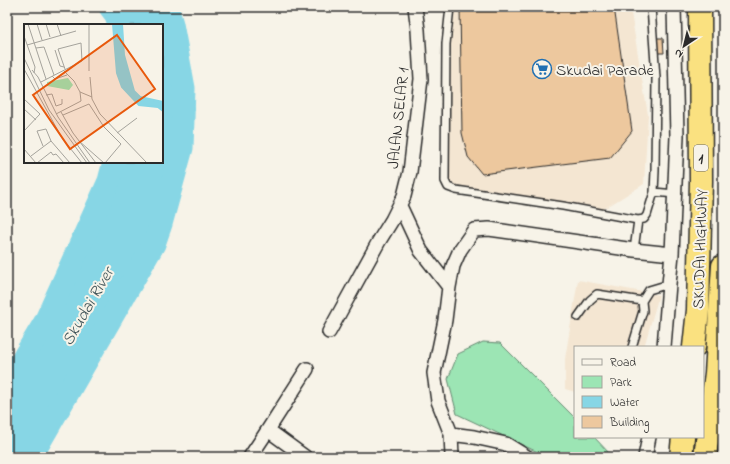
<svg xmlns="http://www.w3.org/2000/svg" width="730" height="464" font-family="'Indie Flower',sans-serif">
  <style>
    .built { fill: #f4e6d2 }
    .green { fill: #9ce5b4; stroke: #648870 }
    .water { fill: #87d6e5; stroke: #62929b }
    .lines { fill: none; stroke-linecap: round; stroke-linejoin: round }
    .river { stroke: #87d6e5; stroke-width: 23 }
    .building { fill: #edc89e; stroke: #2b2b2b }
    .lane-casing { stroke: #2b2b2b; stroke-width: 10 }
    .street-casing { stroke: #2b2b2b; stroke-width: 16 }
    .highway-casing { stroke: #2b2b2b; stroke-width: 25 }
    .lane { stroke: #f7f3e8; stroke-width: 7 }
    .street { stroke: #f7f3e8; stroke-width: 13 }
    .highway { stroke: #fae180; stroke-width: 22 }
    .labels { text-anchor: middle; stroke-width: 4; stroke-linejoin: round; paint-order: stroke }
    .shield { fill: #f7f3e8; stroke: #686764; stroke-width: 1 }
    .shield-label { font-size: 15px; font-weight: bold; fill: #2b2b2b }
    .poi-label { font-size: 16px; fill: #2b2b2b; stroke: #f7f3e8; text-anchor: start }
    .street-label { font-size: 16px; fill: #2b2b2b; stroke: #f7f3e8 }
    .water-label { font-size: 17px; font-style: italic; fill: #42565a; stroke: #f7f3e8 }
    .inset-river { fill: none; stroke: #87d6e5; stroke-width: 2 }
    .inset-road { fill: none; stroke: #a5a39c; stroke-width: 1 }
    .view { fill: #e8590c; fill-opacity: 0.15; stroke: #e8590c; stroke-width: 2 }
    .inset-edge { fill: none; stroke: #2b2b2b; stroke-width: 2 }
  </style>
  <rect width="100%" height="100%" fill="#f7f3e8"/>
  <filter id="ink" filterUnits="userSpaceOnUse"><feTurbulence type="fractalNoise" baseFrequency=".025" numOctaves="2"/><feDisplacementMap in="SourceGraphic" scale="8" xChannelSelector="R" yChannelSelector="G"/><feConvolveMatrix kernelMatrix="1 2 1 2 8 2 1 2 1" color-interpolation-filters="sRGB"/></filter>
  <g filter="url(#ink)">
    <path class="built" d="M 453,7 L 630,7 L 648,115 L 644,184 L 602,210 L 455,186 L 448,180 L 450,59 Z
      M 578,280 L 659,295 L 644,347 L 575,347 L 575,392 L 565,389 L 565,359 Z"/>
    <path class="green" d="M 483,342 L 500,343 L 575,418 L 575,437 L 594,437 L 610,454 L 609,457 L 548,457 L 457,414 L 448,379 L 458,354 Z"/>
    <path class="water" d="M 110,7 L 167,7 L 172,24 L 184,88 L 182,148 L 161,224 L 154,244 L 31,457 L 7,457 L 7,385 L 45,322 L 109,181 L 114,162 L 162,162 L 162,25 L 119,25 L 116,15 Z"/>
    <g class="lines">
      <path class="river" d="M 110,7 L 116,15 L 119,25
        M 7,385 L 45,322 L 109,181 L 114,162
        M 31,457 L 154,244 L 161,224 L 182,148 L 184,88 L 172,24 L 167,7"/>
    </g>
    <path class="building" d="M 460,7 L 614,7 L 632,131 L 610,158 L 482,174 L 468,157 L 462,133 Z
      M 657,38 L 663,38 L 664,53 L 658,53 Z"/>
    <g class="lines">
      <g class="lane-casing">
        <path id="lane" d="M 450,7 L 446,44 L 445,181 L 448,187 L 456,190 L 563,206 L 638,220 L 644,219 L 647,215 L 654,192 L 655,171 L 656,78 L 651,7
          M 654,192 L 675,194
          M 634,250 L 638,220
          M 642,301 L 649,290 L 669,284
          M 578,317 L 590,300 L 597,294 L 642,301 L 643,311 L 632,347"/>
      </g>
      <g class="street-casing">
        <path id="street" d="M 400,206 L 421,251 L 449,287 L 445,320 L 434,373 L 438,401 L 451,434 L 452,457
          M 449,287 L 453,266 L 460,250 L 474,230 L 489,229 L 634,250 L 672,254
          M 329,332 L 379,241 L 392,220 L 404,196 L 410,172 L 421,79 L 418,30 L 415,7
          M 664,347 L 669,284 L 672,254 L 677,136 L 674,7
          M 268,430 L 305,457
          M 451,434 L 474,437 L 506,444 L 527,457
          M 250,457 L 264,436 L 307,369
          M 645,457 L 649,437"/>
      </g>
      <g class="highway-casing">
        <path id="highway" d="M 694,347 L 698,310 L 701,181 L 700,7
          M 681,457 L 683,437
          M 705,457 L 716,373 L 723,266"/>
      </g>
      <use href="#lane" class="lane"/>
      <use href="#street" class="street"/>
      <use href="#highway" class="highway"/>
    </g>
  </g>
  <defs>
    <g id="supermarket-ring" transform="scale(1)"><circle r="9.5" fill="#f7f3e8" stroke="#1f6fb2" stroke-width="1.5"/><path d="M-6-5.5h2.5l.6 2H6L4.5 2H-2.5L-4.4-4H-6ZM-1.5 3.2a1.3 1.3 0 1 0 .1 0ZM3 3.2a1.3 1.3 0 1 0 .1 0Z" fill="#1f6fb2"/></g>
  </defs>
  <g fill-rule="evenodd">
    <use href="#supermarket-ring" x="542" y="69"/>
  </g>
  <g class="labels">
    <rect class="shield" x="694" y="145" width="14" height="26" rx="3"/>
    <g class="shield-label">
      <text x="701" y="163">1</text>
    </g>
    <g class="poi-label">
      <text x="556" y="75">Skudai Parade</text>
    </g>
    <g class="street-label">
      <text transform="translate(397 118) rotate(-84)" y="6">JALAN SELAR 1</text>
      <text transform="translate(699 249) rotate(-88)" y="6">SKUDAI HIGHWAY</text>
    </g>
    <g class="water-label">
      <text transform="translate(87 306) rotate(-60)" y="6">Skudai River</text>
    </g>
  </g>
  <g transform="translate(24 24)">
    <rect width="139" height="139" fill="#f7f3e8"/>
    <path d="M 44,54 L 49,61 L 45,66 L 23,62 L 23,58 Z" fill="#9ce5b4"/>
    <path d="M 89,0 L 98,0 L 100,31 L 110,67 L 117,73 L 139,78 L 139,87 L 134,83 L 115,81 L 98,63 L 93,49 Z" fill="#87d6e5"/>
    <path class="inset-river" d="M 89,0 L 93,49 L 98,63 L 115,81 L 134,83 L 139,87M 98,0 L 100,31 L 110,67 L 116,73 L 139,78"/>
    <path class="inset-road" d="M 4,0 L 22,55M 13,0 L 18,16M 22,0 L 26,13M 33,0 L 37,12M 65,0 L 65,47M 0,12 L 11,43 L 10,49M 3,21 L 52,7M 12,24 L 20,23 L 30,51M 31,26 L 36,42 L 40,43M 0,34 L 25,86 L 63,139M 0,45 L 38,114 L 58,139M 8,46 L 14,53 L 34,93 L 66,139M 39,46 L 50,57 L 56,68 L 68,73M 28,52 L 31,55 L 43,51M 66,53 L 68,75 L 76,90 L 123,139M 17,58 L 58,37 L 57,19 L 34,25 L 41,45M 22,71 L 28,70 L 32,82 L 38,80 L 38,75M 0,75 L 16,90 L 0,107M 0,85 L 12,96M 37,88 L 49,109 L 72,139M 32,90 L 57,77 L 56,68M 39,91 L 65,80 L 80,103 L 97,120 L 81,139M 93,109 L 113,94M 55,117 L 80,139M 19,122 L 13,107 L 22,105 L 27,117 L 46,139M 0,125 L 12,139M 7,132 L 27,117M 13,139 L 27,128 L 29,131 L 32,130 L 40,139"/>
    <path class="view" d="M 93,11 L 131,65 L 46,125 L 9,71 Z"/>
    <rect width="139" height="139" class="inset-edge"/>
  </g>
  <rect width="730" height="464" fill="none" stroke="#f7f3e8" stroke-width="24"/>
  <rect x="12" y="12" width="706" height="440" fill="none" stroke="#2b2b2b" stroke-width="1.5" filter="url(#ink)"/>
  <rect x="574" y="346" width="130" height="92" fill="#f7f3e8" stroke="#a5a39c"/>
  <rect x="582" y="359" width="20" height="6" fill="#f7f3e8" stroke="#a5a39c"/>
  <text x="610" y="366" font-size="12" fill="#2b2b2b">Road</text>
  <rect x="582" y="376" width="20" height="12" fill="#9ce5b4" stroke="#a5a39c"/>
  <text x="610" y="386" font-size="12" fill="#2b2b2b">Park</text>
  <rect x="582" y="396" width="20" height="12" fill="#87d6e5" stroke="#a5a39c"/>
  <text x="610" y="406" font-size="12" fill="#2b2b2b">Water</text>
  <rect x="582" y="416" width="20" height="12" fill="#edc89e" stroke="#a5a39c"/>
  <text x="610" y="426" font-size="12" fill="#2b2b2b">Building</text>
  <g transform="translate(684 46) rotate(215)" stroke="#f7f3e8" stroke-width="3" paint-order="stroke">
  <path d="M0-3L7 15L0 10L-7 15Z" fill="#2b2b2b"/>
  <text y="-6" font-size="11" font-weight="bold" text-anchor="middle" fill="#2b2b2b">N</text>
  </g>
</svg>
